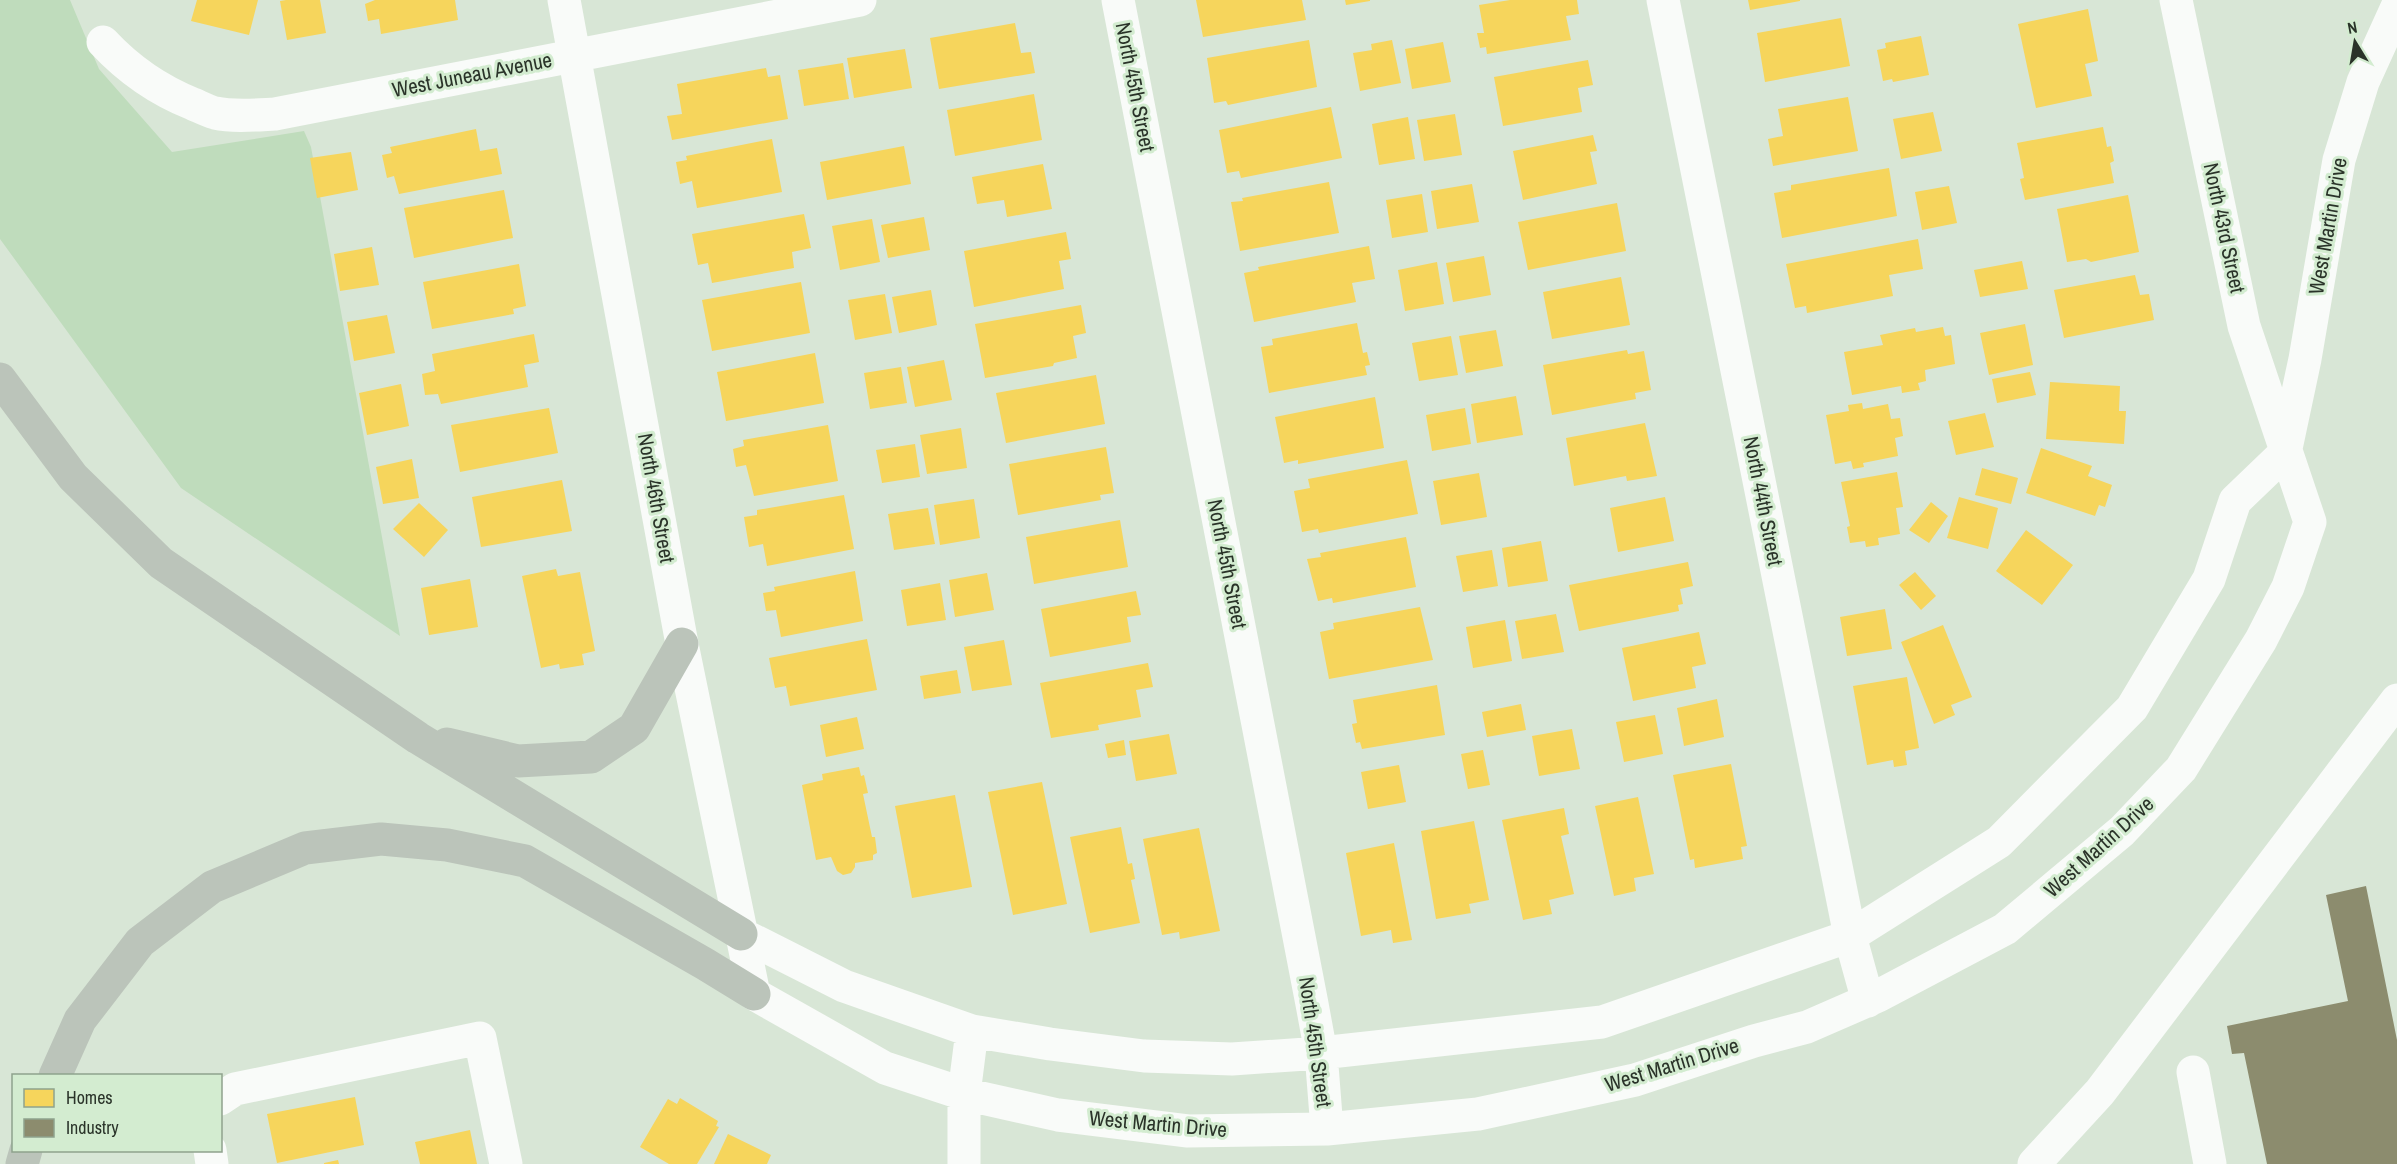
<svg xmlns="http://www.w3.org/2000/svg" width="2397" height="1164" font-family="'Archivo Narrow',sans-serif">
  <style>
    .green { fill: #bfdcbc }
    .homes { fill: #f6d55c }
    .industry { fill: #8c8c6e }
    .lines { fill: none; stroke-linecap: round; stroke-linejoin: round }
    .minor { stroke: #f9fbf9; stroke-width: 33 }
    .highway { stroke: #bbc4ba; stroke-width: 33 }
    .labels { text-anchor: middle; stroke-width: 6; stroke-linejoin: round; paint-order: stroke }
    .street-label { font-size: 21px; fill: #2a3329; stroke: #d3ecd0 }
  </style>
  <rect width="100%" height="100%" fill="#d8e6d6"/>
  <path class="green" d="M 0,0 L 70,0 L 99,69 L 172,152 L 304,131 L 311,147 L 400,636 L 181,488 L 0,239 Z"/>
  <path class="homes" d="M 197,0 L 258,0 L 249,35 L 191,21 Z
    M 286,0 L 320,0 L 326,33 L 287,40 L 280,1 Z
    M 375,0 L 455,0 L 458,20 L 381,34 L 379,19 L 368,21 L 365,4 Z
    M 1196,0 L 1302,0 L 1306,20 L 1203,37 Z
    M 1345,0 L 1370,0 L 1370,1 L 1346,5 Z
    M 1510,0 L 1577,0 L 1579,14 L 1566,16 L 1571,40 L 1487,54 L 1486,47 L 1480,48 L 1477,33 L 1484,33 L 1479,5 Z
    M 1748,0 L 1800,0 L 1800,1 L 1750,10 Z
    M 2088,9 L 2098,61 L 2085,64 L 2092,96 L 2036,108 L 2018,24 Z
    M 1841,18 L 1850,66 L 1765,82 L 1757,33 Z
    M 1015,23 L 1021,53 L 1031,52 L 1035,73 L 939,89 L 930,38 Z
    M 1921,36 L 1929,75 L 1893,82 L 1892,79 L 1883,81 L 1877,50 L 1886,48 L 1885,43 Z
    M 1309,40 L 1317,87 L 1228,105 L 1226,101 L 1214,103 L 1207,58 Z
    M 1392,40 L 1401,83 L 1360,91 L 1353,53 L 1372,50 L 1371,44 Z
    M 1443,42 L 1451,82 L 1412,89 L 1405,49 Z
    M 905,49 L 912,88 L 854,98 L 847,58 Z
    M 1588,60 L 1593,85 L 1578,88 L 1582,112 L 1503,126 L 1494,77 Z
    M 843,63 L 849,99 L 804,106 L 798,70 Z
    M 766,68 L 768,77 L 780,75 L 788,119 L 672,140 L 667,116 L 682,114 L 677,84 Z
    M 1034,94 L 1042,140 L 955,156 L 947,110 Z
    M 1848,97 L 1858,151 L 1773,166 L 1768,139 L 1783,136 L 1778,109 Z
    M 1331,107 L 1342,158 L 1241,178 L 1239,171 L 1227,173 L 1219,130 Z
    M 1933,112 L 1942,151 L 1901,159 L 1893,119 Z
    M 1455,114 L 1462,155 L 1424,161 L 1417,120 Z
    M 1408,117 L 1415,159 L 1379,165 L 1372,124 Z
    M 2103,127 L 2107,147 L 2111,146 L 2114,161 L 2110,163 L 2114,183 L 2025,200 L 2020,179 L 2024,178 L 2017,143 Z
    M 476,129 L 480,151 L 497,148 L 502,174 L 399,194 L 394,176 L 387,178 L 382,155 L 392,153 L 390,147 Z
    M 1593,135 L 1597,151 L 1590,152 L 1597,184 L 1523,200 L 1513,151 Z
    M 772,139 L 782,192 L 697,208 L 692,181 L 680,184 L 676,162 L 687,160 L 686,156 Z
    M 904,146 L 911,184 L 827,200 L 820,162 Z
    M 351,152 L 358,190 L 317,198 L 310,158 Z
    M 1043,164 L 1052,209 L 1007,217 L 1004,200 L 977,204 L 972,177 Z
    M 1889,168 L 1897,216 L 1782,238 L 1774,193 L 1791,190 L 1791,185 Z
    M 1329,182 L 1339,233 L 1240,251 L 1231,202 L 1243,201 L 1242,198 Z
    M 1472,184 L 1479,222 L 1437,229 L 1431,191 Z
    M 1949,186 L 1957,223 L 1922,230 L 1915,192 Z
    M 504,190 L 513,238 L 414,258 L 404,208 Z
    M 1422,194 L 1428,232 L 1392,238 L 1386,200 Z
    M 2128,195 L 2139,252 L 2091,262 L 2086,259 L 2067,262 L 2057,209 Z
    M 1617,203 L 1626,251 L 1528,270 L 1518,222 Z
    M 804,214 L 811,248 L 792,252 L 794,268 L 712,283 L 708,263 L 698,265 L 692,234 Z
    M 924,217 L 930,250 L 888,258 L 881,225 Z
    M 872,219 L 880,262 L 840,270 L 832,226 Z
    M 1066,232 L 1071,259 L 1059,261 L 1064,289 L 974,307 L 964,251 Z
    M 1918,239 L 1923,269 L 1889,275 L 1893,296 L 1807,313 L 1806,306 L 1795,308 L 1786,264 Z
    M 1369,246 L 1375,279 L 1352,283 L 1356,302 L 1254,322 L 1244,273 L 1259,270 L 1258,267 Z
    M 372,247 L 379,285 L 340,291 L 334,254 Z
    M 1484,256 L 1491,295 L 1453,302 L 1446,263 Z
    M 2022,261 L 2028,289 L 1980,297 L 1974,270 Z
    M 1437,262 L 1444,304 L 1405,311 L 1398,270 Z
    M 519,264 L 526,306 L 513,309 L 514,314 L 432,329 L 423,282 Z
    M 2135,275 L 2140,295 L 2149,294 L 2154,320 L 2064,338 L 2054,290 Z
    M 1621,277 L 1630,325 L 1552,339 L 1543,292 Z
    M 801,282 L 810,333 L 712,351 L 702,300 Z
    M 931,290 L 937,325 L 899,333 L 892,297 Z
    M 885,294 L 892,333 L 855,340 L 848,300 Z
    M 1081,305 L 1086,333 L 1073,336 L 1077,358 L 1054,363 L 1053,366 L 985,378 L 975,324 Z
    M 387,315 L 395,353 L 354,361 L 347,322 Z
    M 1357,323 L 1363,353 L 1367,352 L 1370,365 L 1365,366 L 1367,375 L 1269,393 L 1261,347 L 1273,345 L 1272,339 Z
    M 2025,324 L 2033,365 L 1989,375 L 1980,333 Z
    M 1943,327 L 1945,336 L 1951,335 L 1955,364 L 1925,370 L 1926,381 L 1918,383 L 1920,390 L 1902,393 L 1901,386 L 1852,395 L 1844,352 L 1883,345 L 1880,335 L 1915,328 L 1916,332 Z
    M 1496,330 L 1503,366 L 1466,373 L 1459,336 Z
    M 534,334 L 539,362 L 524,365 L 528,387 L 441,404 L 438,394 L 425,395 L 422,374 L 435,371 L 432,354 Z
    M 1451,336 L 1458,375 L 1419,381 L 1412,343 Z
    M 1627,350 L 1628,354 L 1644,351 L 1651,390 L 1635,393 L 1636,399 L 1552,415 L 1543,365 Z
    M 815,353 L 824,403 L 726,421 L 717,372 Z
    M 944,360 L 952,400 L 915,407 L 907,367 Z
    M 901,367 L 907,403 L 870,409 L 864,373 Z
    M 2030,372 L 2036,395 L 1997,403 L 1992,379 Z
    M 1096,375 L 1105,424 L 1006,443 L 996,393 Z
    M 2050,382 L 2120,386 L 2119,411 L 2126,411 L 2124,444 L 2046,439 Z
    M 401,384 L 409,426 L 367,435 L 359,393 Z
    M 1516,396 L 1523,435 L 1477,443 L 1471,404 Z
    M 1375,397 L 1384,448 L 1298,464 L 1298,460 L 1284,463 L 1275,417 Z
    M 1862,403 L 1863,409 L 1888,404 L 1891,419 L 1900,418 L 1903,436 L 1895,438 L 1898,456 L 1863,463 L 1864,467 L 1853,469 L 1851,461 L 1835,464 L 1826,415 L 1849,411 L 1848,405 Z
    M 549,408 L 558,453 L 460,472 L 451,425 Z
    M 1465,408 L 1471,444 L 1432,451 L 1426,415 Z
    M 1985,413 L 1994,447 L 1956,455 L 1948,421 Z
    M 1645,423 L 1657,476 L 1627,481 L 1626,476 L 1574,486 L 1566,438 Z
    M 828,425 L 838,481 L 754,496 L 746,465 L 736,467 L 733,449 L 744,446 L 743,440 Z
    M 961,428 L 967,468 L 927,474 L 920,435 Z
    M 915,444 L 920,477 L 882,483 L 876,450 Z
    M 1106,447 L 1114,493 L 1100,495 L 1101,500 L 1018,515 L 1009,464 Z
    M 2041,448 L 2092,466 L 2088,476 L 2112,485 L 2105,507 L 2099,505 L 2095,516 L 2026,493 Z
    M 412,459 L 419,498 L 383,504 L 376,467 Z
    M 1407,460 L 1418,514 L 1319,533 L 1318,529 L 1302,532 L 1294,491 L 1310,488 L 1308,479 Z
    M 1982,468 L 2018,478 L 2011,504 L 1975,495 Z
    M 1897,472 L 1903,507 L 1896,508 L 1900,534 L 1878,538 L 1879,545 L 1866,547 L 1865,541 L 1850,543 L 1847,527 L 1850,526 L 1841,482 Z
    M 1479,473 L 1487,517 L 1441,525 L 1433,481 Z
    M 562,480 L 572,531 L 481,547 L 472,497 Z
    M 844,495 L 854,549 L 767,566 L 763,544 L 749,547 L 744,517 L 757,515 L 757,510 Z
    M 1665,497 L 1674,541 L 1618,552 L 1610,508 Z
    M 1959,497 L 1998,508 L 1988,549 L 1947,538 Z
    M 974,499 L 980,538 L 940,545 L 934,505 Z
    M 1931,502 L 1948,516 L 1929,543 L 1909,530 Z
    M 419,503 L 448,530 L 424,557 L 393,529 Z
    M 928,508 L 935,544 L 894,550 L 888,514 Z
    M 1120,520 L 1128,567 L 1034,584 L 1026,537 Z
    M 2026,530 L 2073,565 L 2042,605 L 1996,571 Z
    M 1406,537 L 1416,587 L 1333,603 L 1332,598 L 1318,601 L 1307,559 L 1321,557 L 1320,553 Z
    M 1541,541 L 1548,581 L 1508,587 L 1502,548 Z
    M 1492,550 L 1498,586 L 1463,592 L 1456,556 Z
    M 1688,562 L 1693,586 L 1680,589 L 1683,604 L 1678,605 L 1679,611 L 1579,631 L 1569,585 Z
    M 556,569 L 558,576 L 580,572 L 595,651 L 582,654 L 584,665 L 560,669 L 559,664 L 541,668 L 522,576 Z
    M 855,571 L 863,621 L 781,637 L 776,610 L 766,611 L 763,593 L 775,591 L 774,587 Z
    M 1915,572 L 1936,596 L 1921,610 L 1899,585 Z
    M 987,573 L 994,610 L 955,617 L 949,580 Z
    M 470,579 L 478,627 L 429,635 L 421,588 Z
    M 940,583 L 946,620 L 907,626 L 901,590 Z
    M 1136,591 L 1141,615 L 1127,617 L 1131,642 L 1050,657 L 1041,609 Z
    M 1420,607 L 1433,660 L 1329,679 L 1320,632 L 1334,629 L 1333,623 Z
    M 1885,609 L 1892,649 L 1847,656 L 1840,617 Z
    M 1556,614 L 1564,652 L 1522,659 L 1515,621 Z
    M 1505,620 L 1512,661 L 1473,668 L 1466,627 Z
    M 1943,625 L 1972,697 L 1951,705 L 1955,715 L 1934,724 L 1901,642 Z
    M 1699,632 L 1706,664 L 1692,667 L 1696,688 L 1633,701 L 1622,648 Z
    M 867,639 L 877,690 L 790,706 L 786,686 L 775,688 L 769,658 Z
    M 1004,640 L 1012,685 L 972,691 L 964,647 Z
    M 1148,663 L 1153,687 L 1136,690 L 1141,717 L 1098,725 L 1099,730 L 1051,738 L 1040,683 Z
    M 957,670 L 961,693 L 924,699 L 920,676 Z
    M 1907,677 L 1919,748 L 1905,751 L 1907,765 L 1894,767 L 1893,760 L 1867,765 L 1853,686 Z
    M 1437,685 L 1445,735 L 1362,749 L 1360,742 L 1356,743 L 1352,724 L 1357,723 L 1353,700 Z
    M 1717,699 L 1724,737 L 1684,746 L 1677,708 Z
    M 1521,704 L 1526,730 L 1487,737 L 1482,712 Z
    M 1655,715 L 1663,754 L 1624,762 L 1616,722 Z
    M 857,717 L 864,749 L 826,757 L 820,725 Z
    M 1572,729 L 1580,769 L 1539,776 L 1532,736 Z
    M 1169,734 L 1177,774 L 1136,781 L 1129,741 Z
    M 1124,740 L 1126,755 L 1108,758 L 1105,744 Z
    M 1483,750 L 1490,785 L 1468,789 L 1461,754 Z
    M 1731,764 L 1747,846 L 1741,847 L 1743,859 L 1695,868 L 1694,859 L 1690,860 L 1673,775 Z
    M 1399,765 L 1406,802 L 1368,809 L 1361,772 Z
    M 859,767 L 861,776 L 864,775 L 868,793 L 863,794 L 872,837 L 875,837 L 877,853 L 873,855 L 873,860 L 855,863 L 855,867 L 851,873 L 843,875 L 837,871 L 831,857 L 816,860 L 802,785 L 823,780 L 822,774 Z
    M 1042,782 L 1067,904 L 1013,915 L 988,792 Z
    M 955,795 L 972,887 L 912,898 L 895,806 Z
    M 1638,797 L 1654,874 L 1634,878 L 1636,891 L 1614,896 L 1595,806 Z
    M 1564,808 L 1569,834 L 1561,836 L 1574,894 L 1549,900 L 1552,914 L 1523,920 L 1502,820 Z
    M 1474,821 L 1489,900 L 1469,904 L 1471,913 L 1436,919 L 1421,831 Z
    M 1121,827 L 1128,864 L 1132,863 L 1135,879 L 1131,880 L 1140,923 L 1090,933 L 1070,837 Z
    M 1199,828 L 1220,931 L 1180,939 L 1179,932 L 1162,935 L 1143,839 Z
    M 1394,843 L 1412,940 L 1393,943 L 1391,930 L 1361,936 L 1346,853 Z
    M 355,1097 L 364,1145 L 277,1163 L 267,1114 Z
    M 680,1098 L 718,1121 L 716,1126 L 719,1127 L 697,1164 L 669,1164 L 640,1147 L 668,1099 L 677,1104 Z
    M 470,1130 L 477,1164 L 420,1164 L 415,1142 Z
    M 728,1134 L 771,1155 L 767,1164 L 714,1164 Z
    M 338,1160 L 339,1164 L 324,1164 L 324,1163 Z"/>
  <path class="industry" d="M 2366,886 L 2397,1040 L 2397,1164 L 2267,1164 L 2244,1053 L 2232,1054 L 2227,1026 L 2348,1001 L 2326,895 Z"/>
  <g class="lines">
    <path class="minor" d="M 564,0 L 682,644 L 754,994 L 885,1068 L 964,1094 L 1058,1115 L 1188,1131 L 1327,1129 L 1478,1114 L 1635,1080 L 1754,1041 L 1807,1027 L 1878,996 L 2005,929 L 2122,831 L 2181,769 L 2261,640 L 2288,587 L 2310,522 L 2244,326 L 2176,0
      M 1118,0 L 1312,1004 L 1321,1053 L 1327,1129
      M 1663,0 L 1850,936 L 1868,1001
      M 103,42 C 129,70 158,90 193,104 C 200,107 208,111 215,113 C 234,117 255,115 275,114 L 860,0
      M 741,934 L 844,986 L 972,1031 L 1050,1044 L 1144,1056 L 1232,1059 L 1321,1053 L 1602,1022 L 1850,936 L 1999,842 L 2132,708 L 2209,579 L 2235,501 L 2285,453 L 2305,359 L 2339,160 L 2363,82 L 2397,7
      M 2193,1072 L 2210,1164
      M 220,1099 L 235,1089 L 480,1038 L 506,1164
      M 210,1150 L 212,1164
      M 964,1164 L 964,1094 L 972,1031
      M 2034,1164 L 2100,1092 L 2397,700"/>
    <path class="highway" d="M 0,379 L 73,477 L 161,563 L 418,738 L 741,934
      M 447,744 L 518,761 L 591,757 L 634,728 L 682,644
      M 55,1076 L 80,1020 L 140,942 L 212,887 L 305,848 L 381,839 L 447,845 L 525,861 L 705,964 L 754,994
      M 22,1164 L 26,1150"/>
  </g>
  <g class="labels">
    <g class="street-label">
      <text transform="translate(472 75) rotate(-11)" y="7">West Juneau Avenue</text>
      <text transform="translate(1135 87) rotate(79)" y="7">North 45th Street</text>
      <text transform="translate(2328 226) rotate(-80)" y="7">West Martin Drive</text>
      <text transform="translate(2224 228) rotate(78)" y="7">North 43rd Street</text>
      <text transform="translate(656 498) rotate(80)" y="7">North 46th Street</text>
      <text transform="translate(1763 501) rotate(79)" y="7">North 44th Street</text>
      <text transform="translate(1227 564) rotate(79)" y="7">North 45th Street</text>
      <text transform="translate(2099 847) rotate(-42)" y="7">West Martin Drive</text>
      <text transform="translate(1315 1042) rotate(82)" y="7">North 45th Street</text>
      <text transform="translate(1672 1065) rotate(-17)" y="7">West Martin Drive</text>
      <text transform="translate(1158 1124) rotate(5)" y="7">West Martin Drive</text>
    </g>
  </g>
  <rect x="12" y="1074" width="210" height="78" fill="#d3ecd0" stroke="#8fa28d" stroke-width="1.5"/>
  <rect x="24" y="1089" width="30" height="18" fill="#f6d55c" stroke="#8fa28d" stroke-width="1.5"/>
  <text x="66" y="1104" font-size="18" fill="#2a3329">Homes</text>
  <rect x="24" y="1119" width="30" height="18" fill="#8c8c6e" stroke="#8fa28d" stroke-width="1.5"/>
  <text x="66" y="1134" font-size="18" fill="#2a3329">Industry</text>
  <g transform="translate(2355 42) rotate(349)" stroke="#d3ecd0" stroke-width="4.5" paint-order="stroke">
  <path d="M0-4.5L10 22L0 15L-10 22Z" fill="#2a3329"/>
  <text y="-9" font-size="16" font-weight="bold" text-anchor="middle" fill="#2a3329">N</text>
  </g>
</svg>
